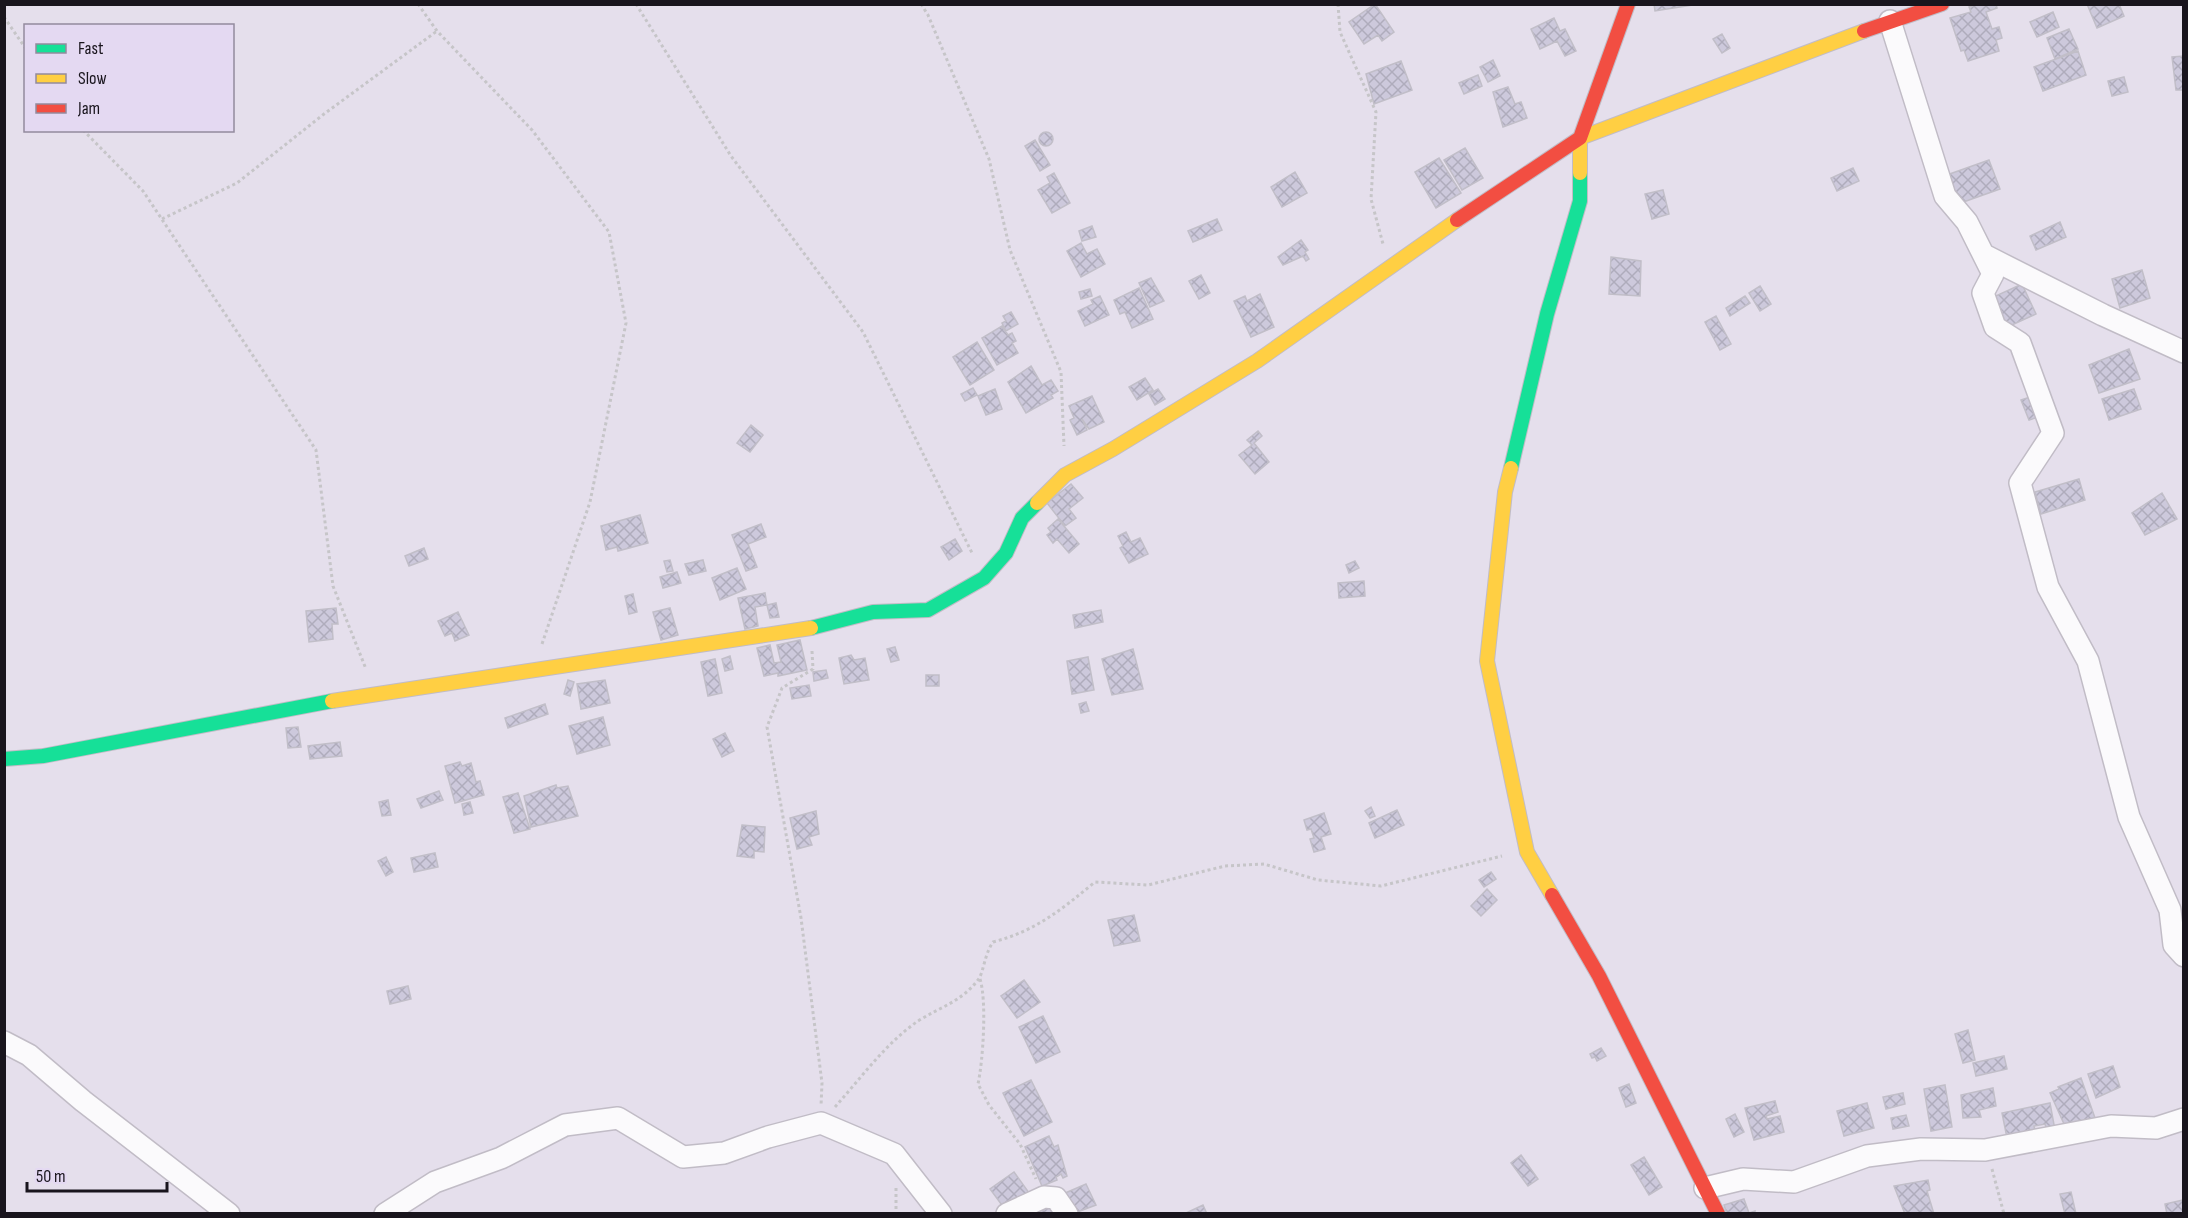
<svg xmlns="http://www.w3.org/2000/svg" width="2188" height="1218" font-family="'Sofia Sans Condensed',sans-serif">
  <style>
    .building { fill: url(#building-cross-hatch); stroke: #c1bec8; stroke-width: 1.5 }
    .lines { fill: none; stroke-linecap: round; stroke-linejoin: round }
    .street-casing { stroke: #c1bcc6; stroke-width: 24 }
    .fast-casing { stroke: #c1bcc6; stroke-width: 16 }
    .slow-casing { stroke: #c1bcc6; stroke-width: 16 }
    .jam-casing { stroke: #c1bcc6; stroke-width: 16 }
    .path { stroke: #c6c5c8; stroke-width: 3; stroke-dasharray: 3 3; stroke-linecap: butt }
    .street { stroke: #fbfafc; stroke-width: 21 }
    .fast { stroke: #16e098; stroke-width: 14 }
    .slow { stroke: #ffcf43; stroke-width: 14 }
    .jam { stroke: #f24e42; stroke-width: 14 }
  </style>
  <defs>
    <pattern id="building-cross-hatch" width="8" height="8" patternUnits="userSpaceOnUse" patternTransform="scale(1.5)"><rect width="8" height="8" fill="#cdc9dc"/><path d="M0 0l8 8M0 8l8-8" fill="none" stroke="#afacbc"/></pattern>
  </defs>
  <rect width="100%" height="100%" fill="#e5dfec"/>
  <path class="building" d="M 1375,4 L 1394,32 L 1382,41 L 1378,35 L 1364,44 L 1349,22 Z
    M 1654,4 L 1692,4 L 1692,5 L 1655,11 Z
    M 1977,4 L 1996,4 L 1997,8 L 1986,12 L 1992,29 L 1999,27 L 2002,38 L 1996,40 L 1999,51 L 1968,61 L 1964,50 L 1961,51 L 1950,18 L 1971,12 L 1969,7 Z
    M 2087,4 L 2119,4 L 2124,16 L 2097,28 Z
    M 2053,12 L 2059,27 L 2037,37 L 2030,22 Z
    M 1554,18 L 1560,31 L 1565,29 L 1576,51 L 1565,56 L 1557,41 L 1540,49 L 1531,29 Z
    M 2069,29 L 2078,49 L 2055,59 L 2047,38 Z
    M 1722,34 L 1730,48 L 1722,53 L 1713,39 Z
    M 2078,51 L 2086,75 L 2043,91 L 2034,67 Z
    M 2184,56 L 2184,90 L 2176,90 L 2172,57 Z
    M 1493,60 L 1500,76 L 1488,82 L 1480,67 Z
    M 1401,61 L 1412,90 L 1374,104 L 1366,74 Z
    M 1478,75 L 1482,86 L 1464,94 L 1459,83 Z
    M 2124,77 L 2128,92 L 2112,96 L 2108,81 Z
    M 1508,87 L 1515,104 L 1521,102 L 1527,118 L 1503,127 L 1493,92 Z
    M1039 139a7 7 0 1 1 14 0a7 7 0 1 1-14 0Z
    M 1035,140 L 1050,165 L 1040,171 L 1025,146 Z
    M 1465,148 L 1483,178 L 1462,190 L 1444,160 Z
    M 1439,158 L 1461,193 L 1436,208 L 1415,172 Z
    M 1989,160 L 2000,189 L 1955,205 L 1944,176 Z
    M 1853,168 L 1859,181 L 1837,191 L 1831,178 Z
    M 1295,172 L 1307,193 L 1282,207 L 1271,187 Z
    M 1054,173 L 1070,203 L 1052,213 L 1038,190 L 1050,183 L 1047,177 Z
    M 1663,190 L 1669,214 L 1652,219 L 1645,194 Z
    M 1217,219 L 1222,230 L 1193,242 L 1188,231 Z
    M 2060,222 L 2066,237 L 2036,250 L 2030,236 Z
    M 1092,226 L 1096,237 L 1082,241 L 1079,231 Z
    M 1301,240 L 1308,250 L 1305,252 L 1309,259 L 1306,261 L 1303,256 L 1283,265 L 1278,257 Z
    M 1081,243 L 1087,254 L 1097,249 L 1105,264 L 1081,277 L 1067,251 Z
    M 1611,257 L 1641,261 L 1640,296 L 1609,294 Z
    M 2142,270 L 2150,298 L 2120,308 L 2112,279 Z
    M 1201,275 L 1210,293 L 1199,299 L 1189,281 Z
    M 1151,278 L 1164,301 L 1150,307 L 1139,283 Z
    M 2022,284 L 2036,314 L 2003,329 L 1989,299 Z
    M 1760,286 L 1771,304 L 1760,311 L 1749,293 Z
    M 1139,288 L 1153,319 L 1132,328 L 1125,312 L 1120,314 L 1114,300 Z
    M 1090,289 L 1092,296 L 1081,299 L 1079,292 Z
    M 1260,294 L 1274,327 L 1251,337 L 1234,301 L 1245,296 L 1247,301 Z
    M 1100,296 L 1109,315 L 1085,326 L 1078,311 L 1093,304 L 1091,300 Z
    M 1745,296 L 1750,303 L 1730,316 L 1726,308 Z
    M 1011,312 L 1018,324 L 1006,331 L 1002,323 L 1006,321 L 1003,316 Z
    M 1716,316 L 1731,344 L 1720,350 L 1705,322 Z
    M 1002,326 L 1008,335 L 1012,333 L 1016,341 L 1012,343 L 1018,353 L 997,365 L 982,338 Z
    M 977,342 L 994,370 L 970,385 L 953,357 Z
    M 2129,349 L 2140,379 L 2099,393 L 2089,365 Z
    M 1031,366 L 1042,385 L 1051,380 L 1058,391 L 1051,395 L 1053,398 L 1026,413 L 1008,382 Z
    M 1145,378 L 1153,390 L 1137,400 L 1129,387 Z
    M 973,388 L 977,395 L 965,401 L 961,394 Z
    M 995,389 L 1002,409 L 986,415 L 978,396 Z
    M 1158,389 L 1165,399 L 1155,405 L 1149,394 Z
    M 2134,389 L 2141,409 L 2109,420 L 2102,399 Z
    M 2036,395 L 2042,416 L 2029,420 L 2021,400 Z
    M 1092,396 L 1104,422 L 1089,429 L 1082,419 L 1087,430 L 1077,435 L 1070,420 L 1074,418 L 1069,406 Z
    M 751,425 L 763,435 L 750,452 L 737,443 Z
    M 1258,431 L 1262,436 L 1254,443 L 1269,462 L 1255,474 L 1239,455 L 1252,445 L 1247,440 Z
    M 2079,479 L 2085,500 L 2041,514 L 2035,492 Z
    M 1071,484 L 1083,498 L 1069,509 L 1076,518 L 1065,526 L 1047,503 Z
    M 2162,493 L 2177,519 L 2145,535 L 2132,513 Z
    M 640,515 L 648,543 L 618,551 L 617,547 L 606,550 L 601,526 Z
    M 1058,519 L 1079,544 L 1069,553 L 1057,539 L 1053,543 L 1047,535 L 1051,532 L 1048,528 Z
    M 761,524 L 766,537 L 748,544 L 757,567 L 746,571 L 732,535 Z
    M 1126,532 L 1131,542 L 1140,538 L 1148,554 L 1129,563 L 1120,548 L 1123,546 L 1118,536 Z
    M 955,539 L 962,551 L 949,560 L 941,547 Z
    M 424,548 L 428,559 L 409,566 L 405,556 Z
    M 670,560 L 673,571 L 667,572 L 664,561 Z
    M 703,560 L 706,571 L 689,575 L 685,564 Z
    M 1355,561 L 1359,568 L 1349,573 L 1346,565 Z
    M 737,568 L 746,589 L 720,600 L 712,578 Z
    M 677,572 L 681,583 L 663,588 L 660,577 Z
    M 1364,581 L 1365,596 L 1339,598 L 1338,583 Z
    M 765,593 L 767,605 L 755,607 L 758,626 L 745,629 L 738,598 Z
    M 633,594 L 637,612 L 629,614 L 625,596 Z
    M 776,603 L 779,617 L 770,618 L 767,605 Z
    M 336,608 L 338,624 L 332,624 L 333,639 L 309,642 L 306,611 Z
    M 670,608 L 678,635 L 661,640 L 653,612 Z
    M 1101,610 L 1103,622 L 1075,628 L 1073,615 Z
    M 458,612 L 469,635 L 455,641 L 452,633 L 445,636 L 438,621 Z
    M 800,640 L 807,670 L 778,676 L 778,673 L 764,676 L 757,648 L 770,645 L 774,663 L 781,662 L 777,645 Z
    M 895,647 L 899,660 L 891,662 L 887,649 Z
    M 1133,649 L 1143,689 L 1112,695 L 1102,659 Z
    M 851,655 L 854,660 L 865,658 L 869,680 L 844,684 L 839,658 Z
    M 730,656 L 733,669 L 725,671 L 722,659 Z
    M 1088,657 L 1094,690 L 1072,694 L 1067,661 Z
    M 715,659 L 722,693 L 708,696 L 701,662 Z
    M 826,670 L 828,678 L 814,681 L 813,672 Z
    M 926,675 L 939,675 L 939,686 L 926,686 Z
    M 568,680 L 574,682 L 570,696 L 564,694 Z
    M 605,680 L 610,703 L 581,709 L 577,684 Z
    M 809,685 L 811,696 L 792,699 L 790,688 Z
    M 1086,702 L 1089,711 L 1081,713 L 1079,704 Z
    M 545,704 L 548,714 L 508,728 L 505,718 Z
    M 603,717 L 610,745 L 577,754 L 569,726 Z
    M 298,727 L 301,747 L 288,748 L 286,728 Z
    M 725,733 L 734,751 L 722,757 L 713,739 Z
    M 340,742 L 342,756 L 310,759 L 308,746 Z
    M 460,762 L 462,766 L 471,763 L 476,782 L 480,781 L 484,795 L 455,803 L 445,766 Z
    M 556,785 L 557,788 L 568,786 L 578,816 L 531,827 L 524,796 Z
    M 439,791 L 443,800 L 421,808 L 417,799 Z
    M 518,793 L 530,829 L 514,833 L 503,797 Z
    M 388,800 L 391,815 L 382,816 L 379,802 Z
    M 470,802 L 473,813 L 464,815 L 462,804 Z
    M 1371,807 L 1375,816 L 1370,818 L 1365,811 Z
    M 1397,810 L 1404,825 L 1375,838 L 1369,823 Z
    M 816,811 L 819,834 L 809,837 L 812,845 L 797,849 L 790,818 Z
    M 1324,813 L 1331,834 L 1321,837 L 1325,849 L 1314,852 L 1310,839 L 1314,838 L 1311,829 L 1307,830 L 1304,820 Z
    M 742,825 L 765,827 L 764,852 L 754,851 L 754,858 L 737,856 Z
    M 435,853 L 438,867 L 414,872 L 411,858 Z
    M 386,857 L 393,872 L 386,876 L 378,861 Z
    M 1491,872 L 1496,879 L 1484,887 L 1479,880 Z
    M 1487,889 L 1497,900 L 1481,916 L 1471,906 Z
    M 1134,915 L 1140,941 L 1114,946 L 1108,920 Z
    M 1024,980 L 1040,1002 L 1017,1018 L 1001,996 Z
    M 408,986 L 411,999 L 390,1004 L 387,991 Z
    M 1043,1016 L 1060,1052 L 1036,1063 L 1019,1027 Z
    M 1968,1030 L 1975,1060 L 1963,1063 L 1955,1034 Z
    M 1601,1048 L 1606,1056 L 1597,1061 L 1595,1057 L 1592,1058 L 1590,1054 Z
    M 2004,1056 L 2007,1069 L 1976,1076 L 1973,1063 Z
    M 2113,1066 L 2120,1087 L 2096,1098 L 2088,1074 Z
    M 2081,1078 L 2095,1118 L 2065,1126 L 2050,1093 L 2059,1089 L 2058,1087 Z
    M 1031,1080 L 1052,1122 L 1024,1136 L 1003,1093 Z
    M 1629,1084 L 1636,1103 L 1626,1107 L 1619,1088 Z
    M 1945,1085 L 1952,1127 L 1931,1131 L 1924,1089 Z
    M 1993,1088 L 1996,1106 L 1979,1110 L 1981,1117 L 1963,1118 L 1961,1095 Z
    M 1903,1093 L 1905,1104 L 1886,1109 L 1883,1097 Z
    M 1775,1101 L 1778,1112 L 1766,1116 L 1767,1119 L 1780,1116 L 1784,1132 L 1754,1140 L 1745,1108 Z
    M 1867,1103 L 1874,1128 L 1844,1136 L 1837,1111 Z
    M 2050,1103 L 2055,1130 L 2047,1131 L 2045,1124 L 2034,1126 L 2036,1135 L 2007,1138 L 2002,1113 Z
    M 1735,1114 L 1744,1132 L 1734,1137 L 1726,1119 Z
    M 1906,1115 L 1909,1126 L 1893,1129 L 1891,1118 Z
    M 1049,1136 L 1054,1147 L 1058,1145 L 1067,1176 L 1063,1178 L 1061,1174 L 1056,1177 L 1057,1180 L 1042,1186 L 1025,1147 Z
    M 1521,1155 L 1538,1179 L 1528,1186 L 1511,1163 Z
    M 1644,1157 L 1662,1187 L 1649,1195 L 1631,1165 Z
    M 1014,1172 L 1032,1197 L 1007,1212 L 990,1189 Z
    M 1928,1180 L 1930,1190 L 1927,1191 L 1934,1214 L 1905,1214 L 1894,1186 Z
    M 1086,1184 L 1096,1205 L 1072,1214 L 1063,1194 Z
    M 2071,1192 L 2076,1214 L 2065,1214 L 2060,1194 Z
    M 1744,1199 L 1749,1213 L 1755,1211 L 1755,1214 L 1727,1214 L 1724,1205 Z
    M 2183,1200 L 2184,1214 L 2167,1214 L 2165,1204 Z
    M 1043,1202 L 1063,1214 L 1030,1214 Z
    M 1203,1205 L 1207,1214 L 1184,1214 Z"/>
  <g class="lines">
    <g class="street-casing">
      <path id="street" d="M 1890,21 L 1945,196 L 1967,222 L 1993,274 L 1983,293 L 1995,327 L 2020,343 L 2053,433 L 2020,483 L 2048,587 L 2088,661 L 2129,817 L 2170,910 L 2174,945 L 2184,956
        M 1986,256 L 2103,315 L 2184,352
        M 4,1042 L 29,1055 L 83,1101 L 229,1214
        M 1705,1188 L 1743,1179 L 1794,1182 L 1867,1156 L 1921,1149 L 1985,1150 L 2111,1126 L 2156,1128 L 2184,1119
        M 385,1214 L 435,1182 L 501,1158 L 565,1125 L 618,1118 L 683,1157 L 724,1153 L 768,1137 L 821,1123 L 894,1154 L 941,1214
        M 1007,1214 L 1044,1197 L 1056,1198 L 1067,1214"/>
    </g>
    <g class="fast-casing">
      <path id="fast" d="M 1511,468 L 1547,314 L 1580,201 L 1580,173
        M 811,628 L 873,612 L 928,610 L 984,578 L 1006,553 L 1022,518 L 1037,503
        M 4,759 L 43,756 L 332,701"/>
    </g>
    <g class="slow-casing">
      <path id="slow" d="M 1580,173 L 1580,138 L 1864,31
        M 1511,468 L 1505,492 L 1487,661 L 1527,852 L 1552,895
        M 1037,503 L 1065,475 L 1113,449 L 1257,361 L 1457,220
        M 332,701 L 811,628"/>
    </g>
    <g class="jam-casing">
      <path id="jam" d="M 1864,31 L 1942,4
        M 1457,220 L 1580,138 L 1628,4
        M 1552,895 L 1599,976 L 1718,1214"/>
    </g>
    <path class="path" d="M 418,4 L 437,31 L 532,130 L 609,232 L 626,323 L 590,502 L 542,644
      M 636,4 L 731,156 L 863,332 L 973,555
      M 921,4 L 928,15 L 989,159 L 1010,250 L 1061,372 L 1064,446
      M 1338,4 L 1340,32 L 1376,112 L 1371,199 L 1383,244
      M 4,17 L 26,49
      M 83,130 L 143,191 L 316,450 L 333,586 L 366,669
      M 162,219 L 237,183 L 324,114 L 437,31
      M 812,651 L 813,669 L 782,688 L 767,727 L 801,918 L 822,1083 L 821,1106
      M 980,979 C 987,1001 983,1061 978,1084 L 989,1105 L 1020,1144 L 1036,1179
      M 835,1107 C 861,1078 886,1043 918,1021 C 940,1007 961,1002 978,980 C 984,972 984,955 993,942 C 1036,931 1062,909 1095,882 L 1148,885 L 1225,866 L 1264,864 L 1318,880 L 1381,886 L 1502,856
      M 1992,1169 L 2004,1214
      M 896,1188 L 896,1214"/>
    <use href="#street" class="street"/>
    <use href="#fast" class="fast"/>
    <use href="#slow" class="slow"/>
    <use href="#jam" class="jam"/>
  </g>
  <rect width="2188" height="1218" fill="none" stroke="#19151d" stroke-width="12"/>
  <rect x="24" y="24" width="210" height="108" fill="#e4d9f2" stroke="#938b9d" stroke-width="1.5"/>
  <rect x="36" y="44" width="30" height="9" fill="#16e098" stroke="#938b9d" stroke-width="1.5"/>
  <text x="78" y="54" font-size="18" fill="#19151d">Fast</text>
  <rect x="36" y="74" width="30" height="9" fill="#ffcf43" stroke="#938b9d" stroke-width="1.5"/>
  <text x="78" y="84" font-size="18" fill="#19151d">Slow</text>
  <rect x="36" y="104" width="30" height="9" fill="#f24e42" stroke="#938b9d" stroke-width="1.5"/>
  <text x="78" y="114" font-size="18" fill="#19151d">Jam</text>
  <path d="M27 1182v9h140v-9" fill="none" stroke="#19151d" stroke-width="3"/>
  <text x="36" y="1182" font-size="18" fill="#19151d" stroke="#e4d9f2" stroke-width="4.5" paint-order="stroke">50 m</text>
</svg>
